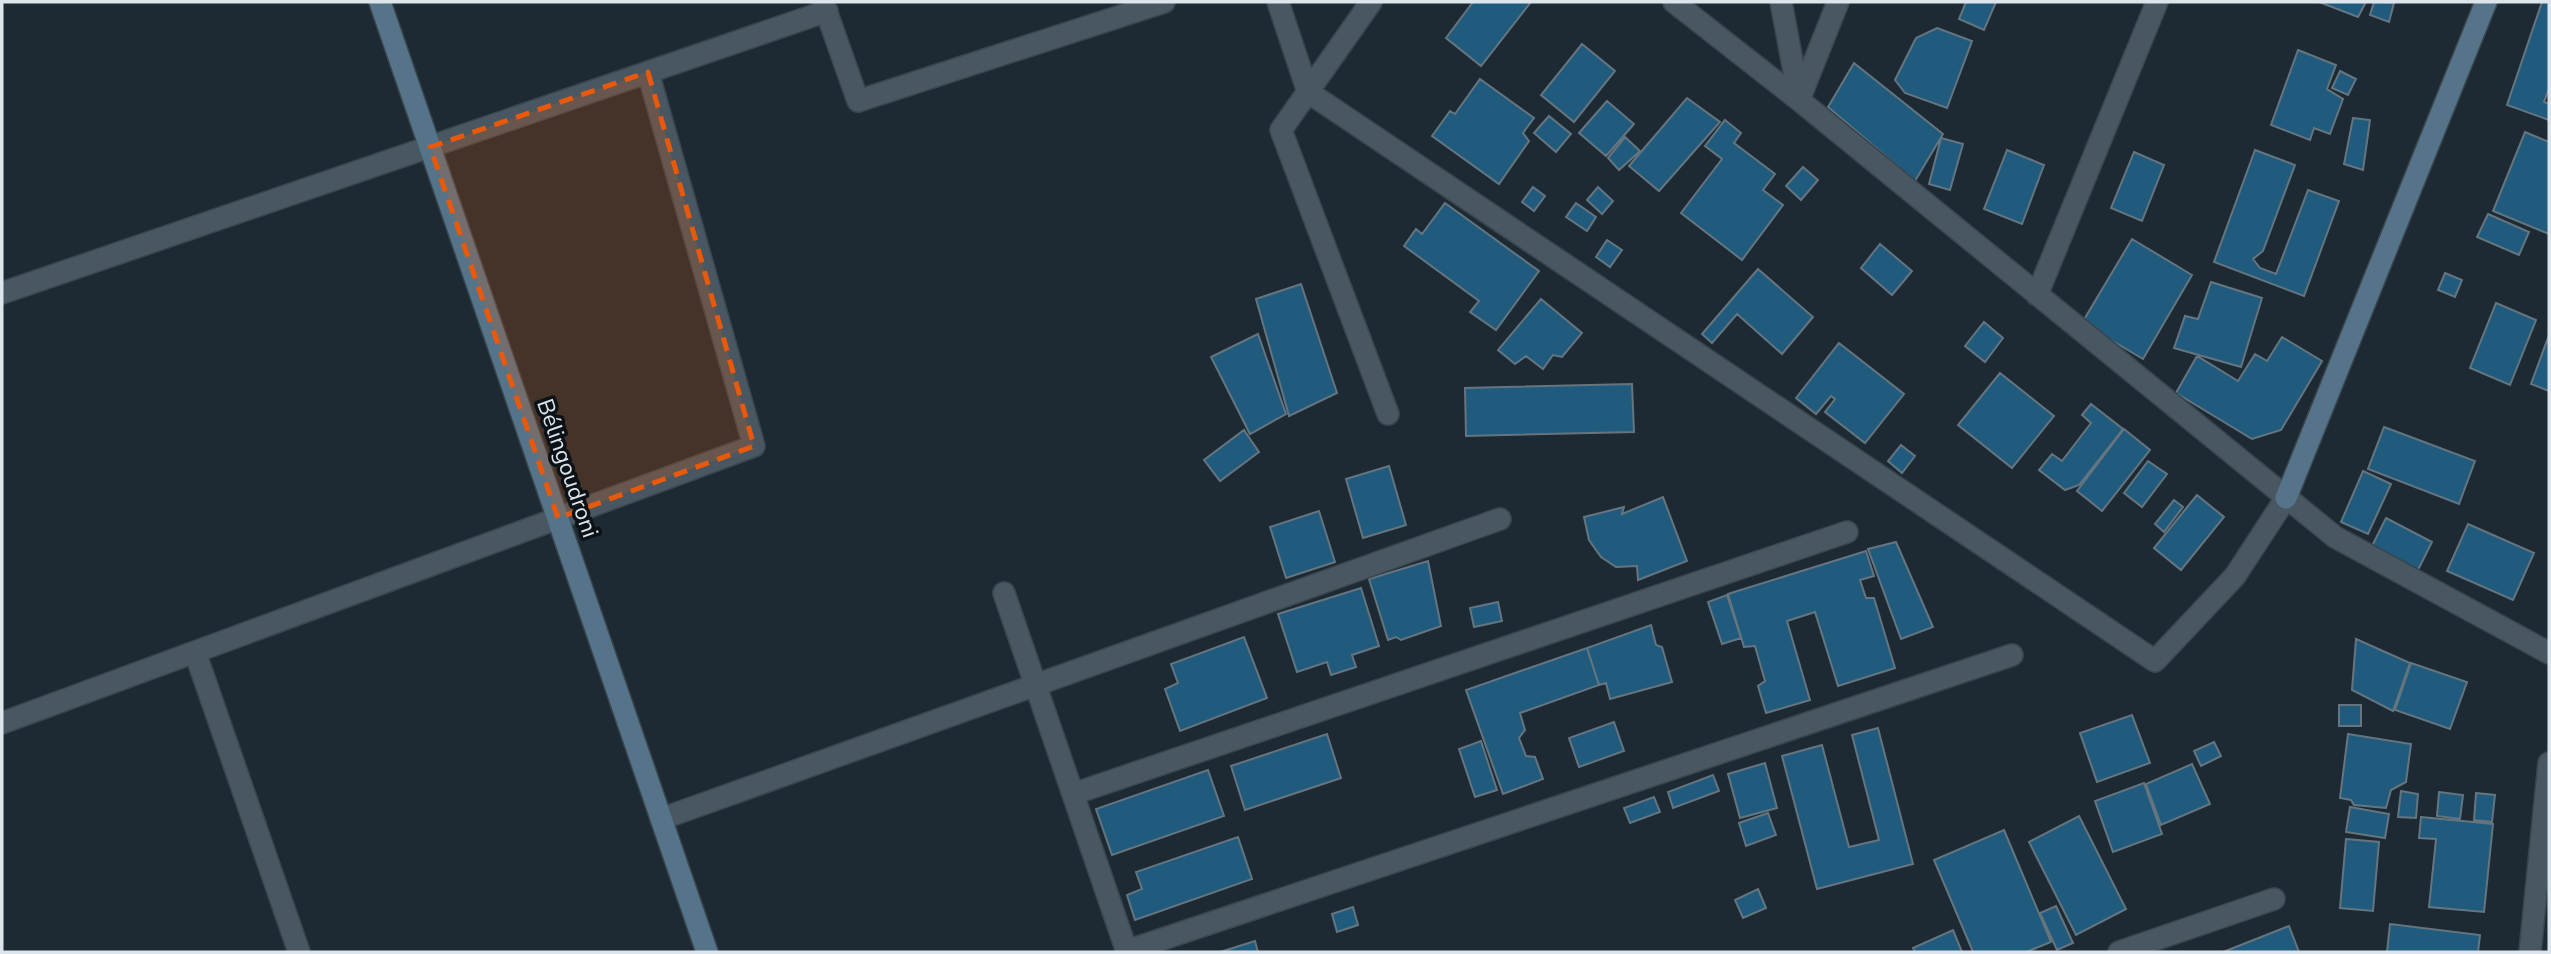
<svg xmlns="http://www.w3.org/2000/svg" width="2551" height="954" font-family="'Nunito Sans',sans-serif">
  <style>
    .building { fill: #205b7e; stroke: #65757f; stroke-width: 2 }
    .lines { fill: none; stroke-linecap: round; stroke-linejoin: round }
    .street-casing { stroke: #39454c; stroke-width: 24 }
    .secondary-casing { stroke: #39454c; stroke-width: 24 }
    .street { stroke: #485761; stroke-width: 21 }
    .secondary { stroke: #557489; stroke-width: 21 }
    .marked { fill: #e8590c; fill-opacity: 0.2; stroke: #e8590c; stroke-width: 5; stroke-dasharray: 14 9; stroke-linejoin: round }
    .labels { text-anchor: middle; stroke-width: 7; stroke-linejoin: round; paint-order: stroke }
    .street-label { font-size: 23px; fill: #dce5eb; stroke: #0c1216 }
  </style>
  <rect width="100%" height="100%" fill="#1d2a33"/>
  <path class="building" d="M 1473,2 L 1531,2 L 1481,66 L 1446,38 Z
    M 1966,2 L 1996,2 L 1984,30 L 1959,19 Z
    M 2319,2 L 2366,2 L 2358,17 Z
    M 2374,2 L 2394,3 L 2389,22 L 2370,15 Z
    M 2542,2 L 2549,2 L 2549,88 L 2544,102 L 2549,104 L 2549,120 L 2507,105 Z
    M 1937,28 L 1972,41 L 1947,108 L 1905,93 L 1895,80 L 1916,38 Z
    M 1582,44 L 1615,71 L 1574,122 L 1541,95 Z
    M 2298,50 L 2336,65 L 2327,89 L 2343,99 L 2330,134 L 2314,128 L 2310,140 L 2271,125 Z
    M 1854,63 L 1943,134 L 1915,181 L 1828,107 Z
    M 2340,71 L 2356,79 L 2348,95 L 2332,88 Z
    M 1480,79 L 1534,118 L 1523,133 L 1529,141 L 1499,184 L 1432,136 L 1450,111 L 1455,114 Z
    M 1687,98 L 1720,122 L 1659,191 L 1629,166 Z
    M 1607,101 L 1634,124 L 1606,156 L 1579,133 Z
    M 1549,116 L 1571,134 L 1556,152 L 1534,133 Z
    M 2353,118 L 2370,120 L 2363,170 L 2344,164 Z
    M 1725,120 L 1741,133 L 1734,143 L 1775,174 L 1763,190 L 1783,205 L 1742,260 L 1681,213 L 1722,159 L 1705,146 Z
    M 2525,132 L 2549,142 L 2549,234 L 2493,211 Z
    M 1625,137 L 1640,151 L 1619,170 L 1608,158 Z
    M 1941,138 L 1963,144 L 1950,190 L 1929,184 Z
    M 2007,150 L 2044,165 L 2022,224 L 1984,209 Z
    M 2255,150 L 2295,165 L 2263,251 L 2253,259 L 2260,268 L 2276,274 L 2308,190 L 2339,201 L 2304,296 L 2214,262 Z
    M 2134,152 L 2164,165 L 2142,221 L 2111,208 Z
    M 1803,167 L 1818,180 L 1801,200 L 1786,186 Z
    M 1533,187 L 1545,196 L 1534,211 L 1522,202 Z
    M 1598,187 L 1613,201 L 1602,214 L 1587,200 Z
    M 1445,203 L 1539,271 L 1496,330 L 1470,312 L 1479,301 L 1404,246 L 1416,229 L 1422,234 Z
    M 1576,203 L 1596,217 L 1587,231 L 1566,217 Z
    M 2488,214 L 2529,232 L 2519,255 L 2477,237 Z
    M 2132,239 L 2192,275 L 2143,359 L 2082,323 Z
    M 1607,240 L 1622,250 L 1610,267 L 1596,257 Z
    M 1880,244 L 1912,271 L 1892,295 L 1861,268 Z
    M 1758,269 L 1813,317 L 1782,354 L 1737,314 L 1712,343 L 1702,334 Z
    M 2445,273 L 2462,280 L 2455,297 L 2438,290 Z
    M 2211,282 L 2262,298 L 2241,367 L 2174,348 L 2185,316 L 2198,319 Z
    M 1301,284 L 1337,393 L 1289,416 L 1256,299 Z
    M 1541,299 L 1582,333 L 1562,357 L 1553,355 L 1543,369 L 1526,356 L 1515,364 L 1498,350 Z
    M 2496,303 L 2536,320 L 2510,385 L 2470,368 Z
    M 1984,322 L 2003,338 L 1985,362 L 1965,346 Z
    M 1258,334 L 1286,414 L 1250,434 L 1211,357 Z
    M 2549,335 L 2549,391 L 2531,384 Z
    M 2282,337 L 2322,361 L 2281,430 L 2252,439 L 2176,393 L 2197,356 L 2238,381 L 2255,354 L 2267,361 Z
    M 1839,343 L 1904,394 L 1865,443 L 1825,412 L 1835,399 L 1831,396 L 1816,414 L 1796,398 Z
    M 2000,373 L 2054,416 L 2012,468 L 1958,425 Z
    M 1632,384 L 1634,432 L 1466,436 L 1465,388 Z
    M 2091,404 L 2123,429 L 2079,485 L 2065,490 L 2039,470 L 2052,454 L 2062,461 L 2091,423 L 2082,415 Z
    M 2384,427 L 2475,461 L 2459,504 L 2368,469 Z
    M 2124,429 L 2150,450 L 2102,511 L 2077,491 Z
    M 1244,430 L 1259,452 L 1220,481 L 1204,460 Z
    M 1901,445 L 1915,456 L 1902,473 L 1888,461 Z
    M 2148,461 L 2167,474 L 2142,507 L 2124,493 Z
    M 1389,466 L 1406,525 L 1363,538 L 1346,479 Z
    M 2363,471 L 2391,484 L 2368,534 L 2341,522 Z
    M 2197,495 L 2224,517 L 2181,570 L 2154,548 Z
    M 1663,497 L 1687,561 L 1638,580 L 1637,566 L 1616,567 L 1601,557 L 1589,540 L 1584,517 L 1624,507 L 1622,514 Z
    M 2174,500 L 2183,507 L 2164,532 L 2155,524 Z
    M 1319,511 L 1335,562 L 1286,578 L 1270,527 Z
    M 2386,518 L 2432,542 L 2416,574 L 2370,550 Z
    M 2468,524 L 2534,553 L 2513,600 L 2447,571 Z
    M 1896,542 L 1933,627 L 1901,639 L 1868,549 Z
    M 1866,551 L 1874,576 L 1860,580 L 1866,598 L 1874,598 L 1895,668 L 1838,686 L 1815,612 L 1787,621 L 1810,700 L 1766,713 L 1758,686 L 1765,681 L 1755,646 L 1744,647 L 1728,594 Z
    M 1428,561 L 1441,626 L 1401,640 L 1396,637 L 1388,640 L 1369,579 Z
    M 1361,588 L 1379,646 L 1352,655 L 1356,667 L 1331,675 L 1327,662 L 1297,672 L 1278,614 Z
    M 1727,595 L 1741,638 L 1722,644 L 1708,602 Z
    M 1498,602 L 1502,621 L 1474,627 L 1470,608 Z
    M 1651,625 L 1656,645 L 1662,647 L 1672,682 L 1610,699 L 1606,683 L 1599,685 L 1587,648 Z
    M 1244,637 L 1267,698 L 1180,731 L 1165,689 L 1178,683 L 1171,664 Z
    M 2356,639 L 2410,663 L 2393,711 L 2352,690 Z
    M 1587,648 L 1599,685 L 1520,713 L 1525,730 L 1519,738 L 1526,756 L 1535,757 L 1543,779 L 1503,794 L 1466,690 Z
    M 2411,663 L 2467,682 L 2450,729 L 2395,710 Z
    M 2339,705 L 2361,705 L 2361,726 L 2339,726 Z
    M 2132,715 L 2150,763 L 2097,782 L 2080,733 Z
    M 1614,722 L 1624,751 L 1579,767 L 1569,738 Z
    M 1878,728 L 1913,864 L 1817,889 L 1782,756 L 1822,745 L 1849,847 L 1879,840 L 1852,735 Z
    M 1327,734 L 1341,778 L 1245,810 L 1231,766 Z
    M 2348,734 L 2411,744 L 2406,782 L 2391,790 L 2386,808 L 2354,805 L 2351,800 L 2340,798 Z
    M 1481,741 L 1497,790 L 1475,797 L 1459,749 Z
    M 2214,742 L 2221,756 L 2201,766 L 2194,751 Z
    M 1765,763 L 1777,808 L 1740,818 L 1728,774 Z
    M 2192,764 L 2210,804 L 2161,825 L 2146,784 Z
    M 1208,770 L 1224,816 L 1112,855 L 1096,809 Z
    M 1713,775 L 1719,791 L 1673,808 L 1668,792 Z
    M 2144,783 L 2162,834 L 2113,852 L 2095,801 Z
    M 2401,791 L 2418,794 L 2416,818 L 2398,817 Z
    M 2439,792 L 2463,795 L 2460,819 L 2437,816 Z
    M 2476,793 L 2495,795 L 2492,822 L 2474,820 Z
    M 1654,797 L 1660,812 L 1630,823 L 1624,808 Z
    M 2350,807 L 2389,814 L 2385,838 L 2346,832 Z
    M 1768,813 L 1776,835 L 1746,846 L 1739,823 Z
    M 2079,816 L 2126,909 L 2076,935 L 2029,842 Z
    M 2421,817 L 2493,824 L 2484,912 L 2429,907 L 2436,839 L 2419,838 Z
    M 2004,830 L 2051,942 L 2026,952 L 1973,952 L 1934,860 Z
    M 1238,837 L 1252,879 L 1135,920 L 1127,895 L 1142,889 L 1136,872 Z
    M 2346,839 L 2379,842 L 2373,911 L 2340,908 Z
    M 1758,889 L 1766,908 L 1743,918 L 1735,900 Z
    M 2056,906 L 2073,943 L 2057,950 L 2040,913 Z
    M 1353,907 L 1358,925 L 1337,932 L 1332,914 Z
    M 2390,924 L 2480,935 L 2478,952 L 2387,952 Z
    M 2289,926 L 2299,952 L 2223,952 Z
    M 1953,930 L 1962,952 L 1915,952 L 1913,948 Z
    M 1255,941 L 1258,952 L 1220,952 Z"/>
  <g class="lines">
    <g class="street-casing">
      <path id="street" d="M 823,2 L 858,101 L 1164,2
        M 1278,2 L 1308,92 L 2155,661 L 2235,576 L 2286,498
        M 1371,2 L 1281,130 L 1388,414
        M 1674,2 L 1799,100 L 2335,537 L 2549,653
        M 1781,2 L 1799,98
        M 1799,100 L 1838,2
        M 2,293 L 827,11
        M 2037,295 L 2157,2
        M 1004,593 L 1127,952
        M 195,652 L 299,952
        M 2,723 L 754,446 L 648,72
        M 1073,794 L 1847,532
        M 661,819 L 1500,519
        M 1127,951 L 2012,655
        M 2119,952 L 2274,899
        M 2530,952 L 2549,763"/>
    </g>
    <g class="secondary-casing">
      <path id="secondary" d="M 380,2 L 707,952
        M 2286,498 L 2486,2"/>
    </g>
    <use href="#street" class="street"/>
    <use href="#secondary" class="secondary"/>
  </g>
  <path class="marked" d="M 648,72 L 754,446 L 558,518 L 430,147 Z"/>
  <g class="labels">
    <g class="street-label">
      <text transform="translate(568 468) rotate(71)" y="8">Bélingoudroni</text>
    </g>
  </g>
  <rect width="2551" height="954" fill="none" stroke="#dce5eb" stroke-width="7"/>
</svg>
